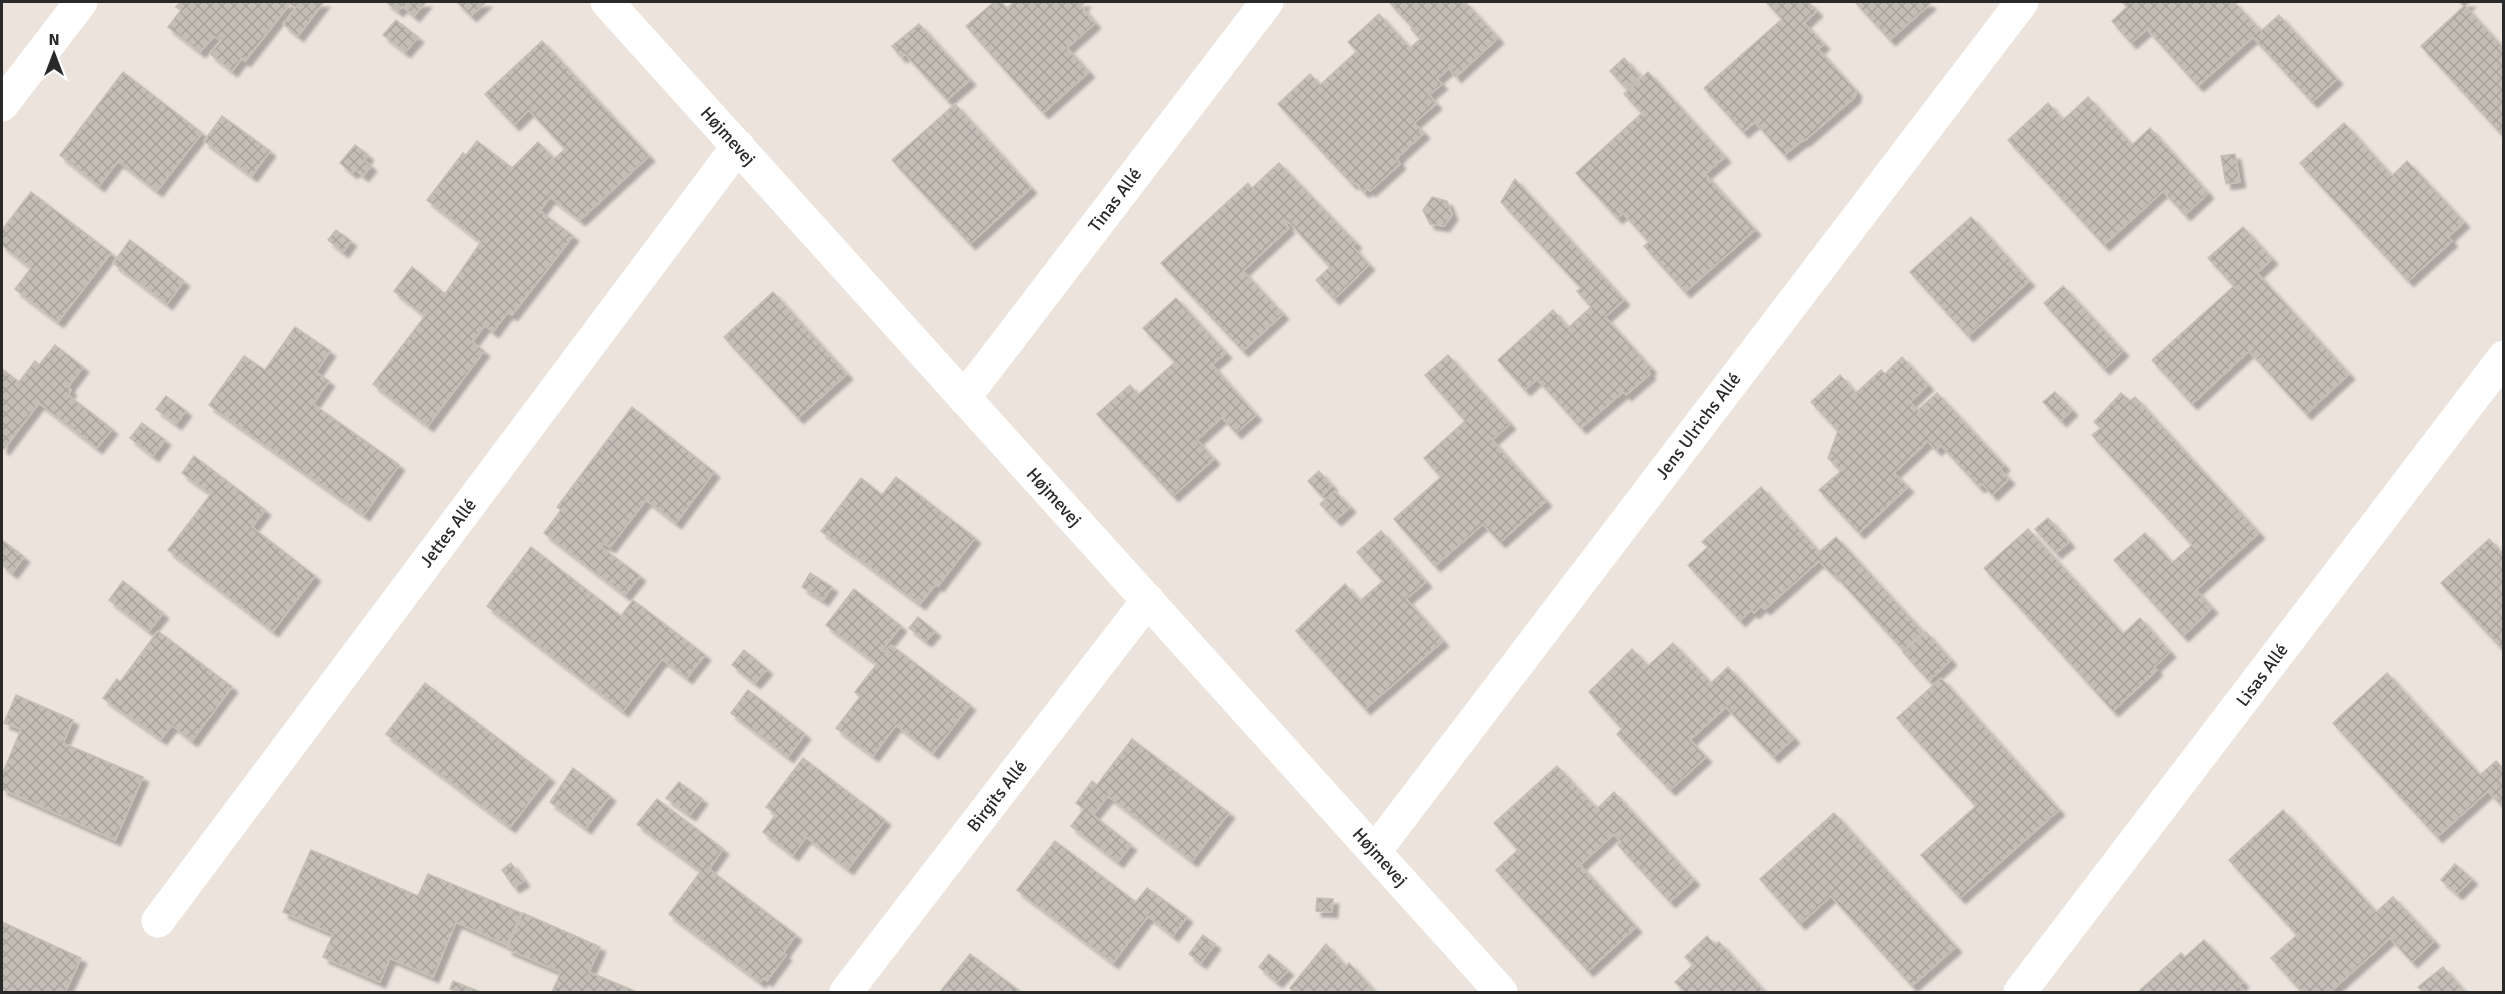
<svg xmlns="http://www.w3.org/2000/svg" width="2505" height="994" font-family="Signika,sans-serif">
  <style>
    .building { fill: url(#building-cross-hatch); stroke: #c7beb5; stroke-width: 1.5; filter: url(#shadow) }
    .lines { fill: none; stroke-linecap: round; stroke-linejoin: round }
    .street { stroke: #fff; stroke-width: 33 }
    .labels { text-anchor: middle; stroke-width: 5; stroke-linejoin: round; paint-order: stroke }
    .street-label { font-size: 18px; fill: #292929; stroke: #fff }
  </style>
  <defs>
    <pattern id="building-cross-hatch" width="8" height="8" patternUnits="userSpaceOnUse" patternTransform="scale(1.5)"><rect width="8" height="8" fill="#c4beb7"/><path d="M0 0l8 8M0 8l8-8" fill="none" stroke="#a8a39d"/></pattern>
    <filter id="shadow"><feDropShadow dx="5.5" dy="5.5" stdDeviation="1.5" flood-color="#0004"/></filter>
  </defs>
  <rect width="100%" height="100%" fill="#ebe3dc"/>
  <path class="building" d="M 180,2 L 324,2 L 298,36 L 283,24 L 296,8 L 290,4 L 245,61 L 242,58 L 232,71 L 210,54 L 221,41 L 214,36 L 200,52 L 168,27 L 181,10 L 176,7 Z
    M 386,2 L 426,2 L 414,16 L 402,6 L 398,11 Z
    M 457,2 L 486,2 L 471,16 Z
    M 994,2 L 1001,2 L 1007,8 L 1014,2 L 1085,2 L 1081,6 L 1095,23 L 1067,48 L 1089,72 L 1043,113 L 966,26 Z
    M 1389,2 L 1465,2 L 1498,38 L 1456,77 L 1449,68 L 1437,79 L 1442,84 L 1429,95 L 1436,104 L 1414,123 L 1424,133 L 1399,156 L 1397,160 L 1400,164 L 1370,191 L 1367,188 L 1364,192 L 1354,182 L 1352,184 L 1278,104 L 1310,74 L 1320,85 L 1357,51 L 1348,42 L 1379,14 L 1410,48 L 1420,39 L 1411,29 L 1413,28 Z
    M 1766,2 L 1808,2 L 1817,11 L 1804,23 L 1824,44 L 1818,49 L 1856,91 L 1855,97 L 1804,141 L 1803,140 L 1784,155 L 1755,122 L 1743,132 L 1704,88 L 1782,19 Z
    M 1855,2 L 1928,2 L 1930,4 L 1890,40 Z
    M 2122,2 L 2234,2 L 2261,31 L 2279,15 L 2337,79 L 2312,102 L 2253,37 L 2198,86 L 2147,29 L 2131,43 L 2112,21 L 2127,7 Z
    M 2459,2 L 2470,2 L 2465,6 L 2504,49 L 2504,137 L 2421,46 L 2464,6 Z
    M 396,20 L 418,37 L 405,52 L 383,35 Z
    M 919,24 L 970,80 L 947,100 L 905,54 L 901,57 L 892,46 Z
    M 542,41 L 649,156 L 580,220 L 550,197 L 540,211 L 573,236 L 512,315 L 508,312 L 493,332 L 485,325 L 472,342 L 484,351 L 428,426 L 373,384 L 425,316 L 394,291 L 412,267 L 445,294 L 481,242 L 427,200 L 463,153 L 466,155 L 477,141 L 512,168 L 538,142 L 554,159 L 565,149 L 529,110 L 514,125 L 485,94 Z
    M 1624,58 L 1640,76 L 1626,88 L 1610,71 Z
    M 123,72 L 202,133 L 157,191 L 118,161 L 99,186 L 60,155 Z
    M 1648,72 L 1725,157 L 1705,174 L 1755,230 L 1685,292 L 1644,246 L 1649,242 L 1623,213 L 1617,218 L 1576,173 L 1642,113 L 1624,94 Z
    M 2088,97 L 2132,145 L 2150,128 L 2208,193 L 2185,215 L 2163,191 L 2104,245 L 2008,140 L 2048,103 L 2063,120 Z
    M 955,104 L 1031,188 L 970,244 L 892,160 Z
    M 222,116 L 270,151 L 252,176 L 204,141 Z
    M 2344,123 L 2392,176 L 2407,161 L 2464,222 L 2448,237 L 2452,241 L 2408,281 L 2300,163 Z
    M 355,145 L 368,155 L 364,160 L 371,166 L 363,176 L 355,169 L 352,173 L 340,163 Z
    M 2235,154 L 2240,182 L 2226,184 L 2221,156 Z
    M 1279,163 L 1356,243 L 1352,246 L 1369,265 L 1334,299 L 1316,280 L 1330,267 L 1289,222 L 1286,225 L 1289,228 L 1243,271 L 1283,314 L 1243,351 L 1161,263 L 1248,183 L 1252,188 Z
    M 1515,179 L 1624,300 L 1605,317 L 1651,368 L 1648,370 L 1650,374 L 1626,395 L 1623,392 L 1581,428 L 1537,379 L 1525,390 L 1498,360 L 1553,310 L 1568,328 L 1591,307 L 1577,291 L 1581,288 L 1501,202 Z
    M 31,192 L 111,253 L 58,322 L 15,289 L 31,268 L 2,245 L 2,230 Z
    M 1432,197 L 1447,201 L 1452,215 L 1444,226 L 1430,224 L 1423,210 Z
    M 1971,217 L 2029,281 L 1968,336 L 1910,272 Z
    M 2243,227 L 2272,259 L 2257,273 L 2349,374 L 2306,414 L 2249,351 L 2192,404 L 2152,360 L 2234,286 L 2208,258 Z
    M 336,230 L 351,241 L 343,252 L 328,240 Z
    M 130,240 L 184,281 L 167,304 L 113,263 Z
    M 2063,286 L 2123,351 L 2104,369 L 2044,303 Z
    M 773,292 L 847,374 L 798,418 L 724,337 Z
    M 1176,298 L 1226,353 L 1212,365 L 1256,415 L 1236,433 L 1222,417 L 1197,440 L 1214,459 L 1173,496 L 1097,414 L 1130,385 L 1138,395 L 1175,362 L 1143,328 Z
    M 295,327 L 330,351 L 316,372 L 329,381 L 313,404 L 399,465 L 364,515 L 209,405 L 244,356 L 265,370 Z
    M 55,345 L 83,367 L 68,387 L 71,390 L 68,395 L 112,429 L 97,448 L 39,403 L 4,449 L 2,448 L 2,369 L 19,382 L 35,361 L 39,365 Z
    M 1448,355 L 1510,424 L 1492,440 L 1546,501 L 1500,542 L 1483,524 L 1435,566 L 1394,519 L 1441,477 L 1424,458 L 1465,421 L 1425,375 Z
    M 1902,357 L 1928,385 L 1910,402 L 1918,410 L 1937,393 L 2004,465 L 2000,469 L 2009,479 L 1992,495 L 1983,484 L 1979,487 L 1941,445 L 1936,450 L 1928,441 L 1894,473 L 1908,487 L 1859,533 L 1819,490 L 1841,471 L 1828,458 L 1838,431 L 1811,402 L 1840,375 L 1856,393 L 1881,370 L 1885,374 Z
    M 2055,392 L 2072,410 L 2061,421 L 2043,402 Z
    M 2121,393 L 2130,401 L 2135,397 L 2259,533 L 2196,590 L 2212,608 L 2183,636 L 2114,560 L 2145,533 L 2172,563 L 2192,545 L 2092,435 L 2101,428 L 2094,422 Z
    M 166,396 L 186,411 L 176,424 L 156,409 Z
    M 632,407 L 714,472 L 676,523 L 646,500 L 610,547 L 603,543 L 601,547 L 640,576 L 625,595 L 544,533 L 561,510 L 557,507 Z
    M 142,423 L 165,440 L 153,456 L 130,438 Z
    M 194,456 L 265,510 L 252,527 L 315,576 L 273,631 L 168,550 L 211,494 L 182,473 Z
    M 1319,471 L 1332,486 L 1322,496 L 1308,481 Z
    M 896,477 L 975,538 L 938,586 L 936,584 L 920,604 L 821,531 L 861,478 L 882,495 Z
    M 1761,487 L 1819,552 L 1836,537 L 1923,632 L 1903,650 L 1835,575 L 1834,576 L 1819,561 L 1765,609 L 1761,606 L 1754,613 L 1751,610 L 1740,621 L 1688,565 L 1708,547 L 1702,542 Z
    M 1335,491 L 1350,507 L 1336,520 L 1320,504 Z
    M 2048,518 L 2069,542 L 2056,553 L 2035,529 Z
    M 2028,529 L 2123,634 L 2140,618 L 2170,652 L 2154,667 L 2157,670 L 2113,711 L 1984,568 Z
    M 1381,531 L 1426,582 L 1406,599 L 1443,641 L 1365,709 L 1296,631 L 1345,584 L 1360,601 L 1383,581 L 1357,552 Z
    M 2489,539 L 2504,555 L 2504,651 L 2441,583 Z
    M 2,540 L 24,557 L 12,573 L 2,565 Z
    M 531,547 L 621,616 L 633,600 L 705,655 L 687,678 L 662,659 L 623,711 L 487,606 Z
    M 810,573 L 832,587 L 823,600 L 802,587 Z
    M 123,581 L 163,613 L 149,631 L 109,600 Z
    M 854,589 L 901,626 L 882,650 L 885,652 L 891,645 L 970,705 L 933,753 L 896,725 L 873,756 L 836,728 L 860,697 L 855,692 L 877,664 L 826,625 Z
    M 918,617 L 935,631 L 926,641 L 909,628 Z
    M 158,631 L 232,687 L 192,741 L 172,725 L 161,739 L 103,698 L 117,679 L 120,682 Z
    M 1926,632 L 1951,660 L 1929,681 L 1903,652 Z
    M 1673,643 L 1711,683 L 1728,667 L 1794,738 L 1773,757 L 1726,707 L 1690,740 L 1706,757 L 1670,790 L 1617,734 L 1622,729 L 1589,692 L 1632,649 L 1648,666 Z
    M 744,650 L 767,669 L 755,683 L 732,665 Z
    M 2387,673 L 2480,775 L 2496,761 L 2504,769 L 2504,808 L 2488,791 L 2437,837 L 2333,723 Z
    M 1941,678 L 2059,810 L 1960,898 L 1921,855 L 1976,806 L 1897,718 Z
    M 425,683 L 549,777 L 510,827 L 386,734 Z
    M 748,690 L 805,734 L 788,757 L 731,713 Z
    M 16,695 L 73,720 L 63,743 L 143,777 L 115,840 L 2,789 L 2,775 L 21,729 L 4,723 Z
    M 1132,739 L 1229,813 L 1192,861 L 1108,796 L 1093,815 L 1131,845 L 1118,862 L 1071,826 L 1084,809 L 1076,803 L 1092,781 L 1097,785 Z
    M 803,758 L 885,820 L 848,869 L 806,837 L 793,855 L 763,832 L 776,814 L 766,807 Z
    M 1557,766 L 1597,809 L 1614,792 L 1694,880 L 1670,902 L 1618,845 L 1621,842 L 1614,834 L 1580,865 L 1636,927 L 1588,971 L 1496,870 L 1518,850 L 1494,823 Z
    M 573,768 L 610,796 L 586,828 L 550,802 Z
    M 679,782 L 702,799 L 690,815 L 666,798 Z
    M 657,799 L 723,849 L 709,869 L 796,935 L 783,953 L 786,955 L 767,981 L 763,978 L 760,982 L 669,914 L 701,871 L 637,824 Z
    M 2283,810 L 2376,912 L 2393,897 L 2434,941 L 2412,962 L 2390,938 L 2330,992 L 2302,992 L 2271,958 L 2297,935 L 2229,860 Z
    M 1834,813 L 1956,947 L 1912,986 L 1831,896 L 1800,924 L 1760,879 Z
    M 1055,841 L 1136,902 L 1147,888 L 1187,917 L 1173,936 L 1148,916 L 1113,963 L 1017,890 Z
    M 311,850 L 418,896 L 428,874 L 521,913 L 507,945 L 456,922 L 433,977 L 390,958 L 380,982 L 323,957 L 333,934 L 283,912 Z
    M 511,863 L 524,881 L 514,887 L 502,870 Z
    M 2455,864 L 2472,879 L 2457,894 L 2441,880 Z
    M 1317,898 L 1333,899 L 1332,912 L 1316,911 Z
    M 523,913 L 600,947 L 589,972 L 637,992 L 552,992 L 561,972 L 507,949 Z
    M 2,922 L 81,958 L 65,992 L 2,992 Z
    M 1203,935 L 1215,944 L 1201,963 L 1189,954 Z
    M 1707,936 L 1715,945 L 1719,942 L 1765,992 L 1685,992 L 1675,982 L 1693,965 L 1685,957 Z
    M 2204,940 L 2243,982 L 2239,986 L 2246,992 L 2138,992 L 2181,953 L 2185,957 Z
    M 1326,944 L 1346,967 L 1349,963 L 1375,992 L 1293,992 L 1290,988 Z
    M 970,954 L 1021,992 L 940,992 Z
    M 1269,954 L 1288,970 L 1277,982 L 1259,967 Z
    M 2443,967 L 2465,992 L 2423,992 L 2418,987 Z
    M 453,981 L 478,991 L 477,992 L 459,992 L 450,989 Z"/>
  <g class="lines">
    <path class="street" d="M 607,2 L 1501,992
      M 2,105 L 81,2
      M 964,398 L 1267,2
      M 1375,851 L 2022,2
      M 158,921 L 738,146
      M 846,992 L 1148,600
      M 2020,992 L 2504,357"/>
  </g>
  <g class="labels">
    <g class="street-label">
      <text transform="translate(728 136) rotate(48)" y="6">Højmevej</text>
      <text transform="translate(1115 200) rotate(-53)" y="6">Tinas Allé</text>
      <text transform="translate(1698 426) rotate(-53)" y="6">Jens Ulrichs Allé</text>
      <text transform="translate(1054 497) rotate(48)" y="6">Højmevej</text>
      <text transform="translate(448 533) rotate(-53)" y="6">Jettes Allé</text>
      <text transform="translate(2262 675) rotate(-53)" y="6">Lisas Allé</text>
      <text transform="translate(997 796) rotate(-52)" y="6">Birgits Allé</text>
      <text transform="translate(1380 857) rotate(48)" y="6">Højmevej</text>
    </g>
  </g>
  <rect width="2505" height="994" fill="none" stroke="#292929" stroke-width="6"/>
  <g transform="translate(54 54)" stroke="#ffffff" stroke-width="4.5" paint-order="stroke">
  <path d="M0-4.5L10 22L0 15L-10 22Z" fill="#292929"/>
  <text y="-9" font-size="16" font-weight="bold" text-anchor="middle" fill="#292929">N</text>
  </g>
</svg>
